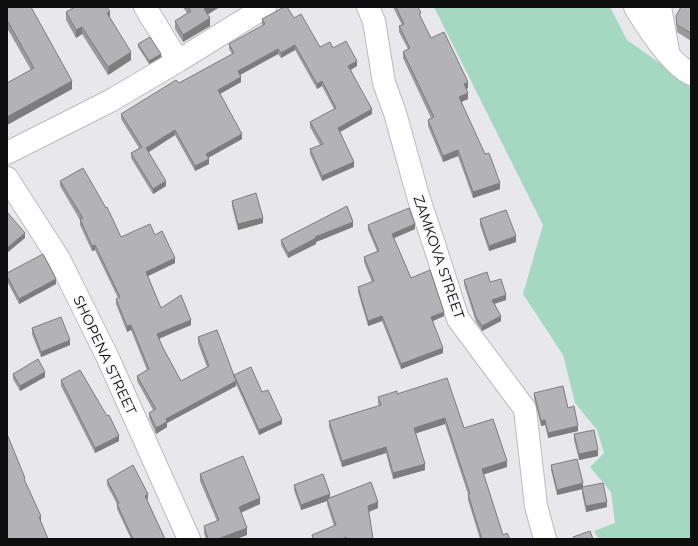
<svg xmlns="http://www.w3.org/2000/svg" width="698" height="546" font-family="Montserrat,sans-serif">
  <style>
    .green { fill: #a5d8c1 }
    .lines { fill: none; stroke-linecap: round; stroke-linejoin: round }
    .minor-casing { stroke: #bbbabe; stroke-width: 24 }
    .minor { stroke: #fff; stroke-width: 22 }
    .wall { fill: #9a999d }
    .shaded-wall { fill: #7d7d7f }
    .building { fill: #b3b2b6; stroke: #7d7d7f }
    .labels { text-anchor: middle; stroke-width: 3; stroke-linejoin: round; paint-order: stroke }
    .street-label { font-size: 14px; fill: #0e0e0f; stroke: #f5f4f8 }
  </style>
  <rect width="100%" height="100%" fill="#e8e7eb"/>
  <path class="green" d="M 434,7 L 610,7 L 627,40 L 691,85 L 691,539 L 599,539 L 594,531 L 615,523 L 611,492 L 590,467 L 604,453 L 597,430 L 575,403 L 563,355 L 523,294 L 543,225 Z"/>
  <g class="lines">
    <g class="minor-casing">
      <path id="minor" d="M 145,7 L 178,61
        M 368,7 L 374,21 L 384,83 L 395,113 L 418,196 L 433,241 L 458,319 L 525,409 L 536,506 L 545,539
        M 635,7 C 647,27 671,64 691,74
        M 660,7 L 668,51
        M 7,153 L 110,101 L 178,61 L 265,7
        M 7,178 L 59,259 L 107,356 L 189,539"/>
    </g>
    <use href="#minor" class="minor"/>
  </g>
  <path class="wall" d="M 7,7 L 72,89 L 7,125 L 7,83 L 31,70 L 7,28 Z
    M 71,7 L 107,7 L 110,18 L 131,60 L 108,75 L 82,34 L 76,38 L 66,20 L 66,12 L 72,9 Z
    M 183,7 L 218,7 L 218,8 L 208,14 L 210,26 L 183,42 L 175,29 L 175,21 L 187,13 Z
    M 393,7 L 418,7 L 421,18 L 431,38 L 468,88 L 466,89 L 468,99 L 461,102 L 500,189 L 473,198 L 458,156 L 443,162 L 428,126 L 428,120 L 431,118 L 403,58 L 403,52 L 408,49 L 399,32 L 399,26 L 402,25 Z
    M 691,7 L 691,41 L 677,32 L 676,23 L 676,16 Z
    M 294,18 L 320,47 L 333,48 L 357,66 L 351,70 L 372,114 L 340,132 L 354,167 L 322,181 L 310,154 L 310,149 L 320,145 L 310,127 L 310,122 L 334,109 L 322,86 L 317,89 L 295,50 L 281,58 L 278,54 L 240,75 L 241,82 L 220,94 L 242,139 L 208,158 L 209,164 L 195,171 L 175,135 L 148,152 L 166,186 L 153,194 L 131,158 L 131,153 L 139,148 L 121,119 L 121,114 L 179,83 L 232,54 L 229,49 L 229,44 L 263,26 L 262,24 L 262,19 Z
    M 138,44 L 161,57 L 149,64 L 138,47 Z
    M 60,181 L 121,237 L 155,235 L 175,263 L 148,276 L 161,308 L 191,325 L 159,339 L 163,348 L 181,381 L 207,367 L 198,343 L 198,337 L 234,376 L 262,392 L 282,424 L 259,435 L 236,384 L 236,386 L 167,423 L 167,427 L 156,434 L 149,418 L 149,413 L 153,410 L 137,381 L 137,376 L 147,370 L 131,330 L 127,332 L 116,304 L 116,299 L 118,298 L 95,250 L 92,251 L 80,225 L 80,220 L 60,186 Z
    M 232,201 L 263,223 L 238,230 L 232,206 Z
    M 480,219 L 516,242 L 489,251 L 480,225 Z
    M 368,225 L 415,229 L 394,238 L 411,278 L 444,316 L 432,321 L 443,353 L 401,369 L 382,321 L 368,326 L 358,292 L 358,287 L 372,282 L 364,262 L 364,257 L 377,251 L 368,230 Z
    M 353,227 L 316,242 L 316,244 L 288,258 L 281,245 L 281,240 Z
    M 7,273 L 56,284 L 19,304 L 7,281 Z
    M 464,280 L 490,282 L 506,300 L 495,304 L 501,321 L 482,331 L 476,322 L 464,284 Z
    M 32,328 L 70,345 L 41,357 L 32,334 Z
    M 13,374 L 45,377 L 20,391 L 13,379 Z
    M 61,380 L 119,441 L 95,453 L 61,386 Z
    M 534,393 L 568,408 L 578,431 L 548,438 L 545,425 L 541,426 L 534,398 Z
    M 397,394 L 464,428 L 507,467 L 483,474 L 503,535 L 510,539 L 480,539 L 468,500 L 468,494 L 445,424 L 416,433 L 425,470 L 393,479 L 386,453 L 342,467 L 329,427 L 329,421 L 379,406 L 378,403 L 378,397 Z
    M 574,434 L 598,456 L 579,460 L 574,440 Z
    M 551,465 L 583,487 L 607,507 L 586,512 L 582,493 L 582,489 L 557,495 L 551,470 Z
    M 200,474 L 260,504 L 241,513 L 247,535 L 236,539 L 206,539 L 204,533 L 204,526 L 217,521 L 200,481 Z
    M 107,480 L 148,499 L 147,499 L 165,539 L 131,539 L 117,509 L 117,504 L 107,485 Z
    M 294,485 L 330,497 L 378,508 L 369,512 L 373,539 L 312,539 L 312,535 L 334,526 L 327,504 L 327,501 L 301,510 L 294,490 Z"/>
  <path class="shaded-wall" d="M 208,7 L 218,7 L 218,8 L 204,17 L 204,9 Z
    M 110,12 L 110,19 L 107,13 Z
    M 210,18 L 210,26 L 183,42 L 183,35 Z
    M 82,27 L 82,34 L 76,38 L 76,30 Z
    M 295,45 L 295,50 L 281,58 L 281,53 Z
    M 278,49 L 278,54 L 238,76 L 238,71 Z
    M 131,52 L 131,60 L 108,75 L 108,67 Z
    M 161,54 L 161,57 L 149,64 L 149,61 Z
    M 357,61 L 357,66 L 348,71 L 348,66 Z
    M 241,77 L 241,82 L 218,95 L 218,90 Z
    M 72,81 L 72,89 L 7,125 L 7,117 Z
    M 322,81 L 322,86 L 317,89 L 317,84 Z
    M 468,82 L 468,88 L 464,90 L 464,84 Z
    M 468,93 L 468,99 L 459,103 L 459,97 Z
    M 372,109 L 372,114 L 338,133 L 338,128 Z
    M 175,130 L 175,135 L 146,154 L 146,148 Z
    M 242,134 L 242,139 L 206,159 L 206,154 Z
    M 458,150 L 458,156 L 443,162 L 443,156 Z
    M 209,159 L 209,164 L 195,171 L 195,166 Z
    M 354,162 L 354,167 L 322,181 L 322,176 Z
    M 166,181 L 166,186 L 153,194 L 153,189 Z
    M 500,183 L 500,189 L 473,198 L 473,192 Z
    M 263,218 L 263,223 L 238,230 L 238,224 Z
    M 353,222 L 353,227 L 316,242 L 316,244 L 288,258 L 288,253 L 315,237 Z
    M 415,224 L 415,229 L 392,239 L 392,234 Z
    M 25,233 L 25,238 L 7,253 L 7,248 Z
    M 516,236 L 516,242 L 489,251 L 489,246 Z
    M 95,245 L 95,250 L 92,251 L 92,246 Z
    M 175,258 L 175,263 L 146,277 L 146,272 Z
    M 56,279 L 56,284 L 19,304 L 19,299 Z
    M 506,295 L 506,300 L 492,304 L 492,300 Z
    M 444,312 L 444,316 L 431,322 L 431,317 Z
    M 382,316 L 382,321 L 368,326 L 368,321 Z
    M 501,316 L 501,321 L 482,331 L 482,326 Z
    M 191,320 L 191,325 L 157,339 L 157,334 Z
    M 131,325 L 131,330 L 127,332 L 127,326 Z
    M 70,340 L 70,345 L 41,357 L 41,352 Z
    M 443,348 L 443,353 L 401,369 L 401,364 Z
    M 45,372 L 45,377 L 20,391 L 20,386 Z
    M 236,381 L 236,386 L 167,423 L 167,427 L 156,434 L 156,428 L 166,419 Z
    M 445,418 L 445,424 L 414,434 L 414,428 Z
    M 282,420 L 282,424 L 259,435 L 259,430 Z
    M 545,420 L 545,425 L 541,426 L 541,421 Z
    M 578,426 L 578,431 L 548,438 L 548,433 Z
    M 119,436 L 119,441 L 95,453 L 95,448 Z
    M 386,447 L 386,453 L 342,467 L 342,461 Z
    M 598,450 L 598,456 L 579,460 L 579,454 Z
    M 507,461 L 507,467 L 482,475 L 482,469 Z
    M 425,464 L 425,470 L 393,479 L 393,473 Z
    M 583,483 L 583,489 L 557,495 L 557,490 Z
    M 148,494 L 148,499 L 145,500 L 145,496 Z
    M 330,494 L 330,500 L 327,499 L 327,501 L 301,510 L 301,505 Z
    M 260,498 L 260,504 L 239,513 L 239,507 Z
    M 378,502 L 378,508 L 368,512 L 368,506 Z
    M 607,502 L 607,507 L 586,512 L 586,506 Z
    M 41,516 L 41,522 L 39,517 Z
    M 247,528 L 247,535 L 236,539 L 218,539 Z"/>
  <path class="building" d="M 7,7 L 31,7 L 72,81 L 7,117 L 7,83 L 34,68 L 7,20 Z
    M 75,7 L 107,7 L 110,12 L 107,13 L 131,52 L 108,67 L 82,27 L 76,30 L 66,12 Z
    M 188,7 L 208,7 L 204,9 L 210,18 L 183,35 L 175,21 L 191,11 Z
    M 284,7 L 287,7 L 294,18 L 301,14 L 320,47 L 330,42 L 333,48 L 346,41 L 357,61 L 348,66 L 372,109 L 338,128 L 354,162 L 322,176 L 310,149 L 323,144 L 310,122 L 336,108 L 322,81 L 317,84 L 295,45 L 281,53 L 278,49 L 238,71 L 241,77 L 218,90 L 242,134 L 206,154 L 209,159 L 195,166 L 175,130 L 146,148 L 166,181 L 153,189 L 131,153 L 142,147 L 121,114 L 176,80 L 179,83 L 234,53 L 229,44 L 265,24 L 262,19 Z
    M 396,7 L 418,7 L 421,13 L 419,14 L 431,38 L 444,32 L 468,82 L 464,84 L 468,93 L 459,97 L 485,154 L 489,153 L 500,183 L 473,192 L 458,150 L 443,156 L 428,120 L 434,117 L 403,52 L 410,48 L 399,26 L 404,24 Z
    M 681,7 L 691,7 L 691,33 L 677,25 L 676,16 Z
    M 150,37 L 161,54 L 149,61 L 138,44 Z
    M 83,168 L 106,208 L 107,207 L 121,237 L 150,224 L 155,235 L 162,231 L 175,258 L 146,272 L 161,308 L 181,295 L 191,320 L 157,334 L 163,348 L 181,381 L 209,366 L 198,337 L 217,330 L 236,381 L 166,419 L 167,422 L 156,428 L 149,413 L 156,409 L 137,376 L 149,369 L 131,325 L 127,326 L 116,299 L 120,297 L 95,245 L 92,246 L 80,219 L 83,218 L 60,181 Z
    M 256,193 L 263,218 L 238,224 L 232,201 Z
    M 347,206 L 353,222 L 315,237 L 316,238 L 288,253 L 281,240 Z
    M 409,208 L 415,224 L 392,234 L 411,278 L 430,270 L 444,312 L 431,317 L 443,348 L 401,364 L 382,316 L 368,321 L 358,287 L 374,281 L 364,257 L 379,251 L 368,225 Z
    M 506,210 L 516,236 L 489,246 L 480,219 Z
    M 7,212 L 25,233 L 7,248 Z
    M 43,254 L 56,279 L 19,299 L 7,276 L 7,273 Z
    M 487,272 L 490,282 L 501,279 L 506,295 L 492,300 L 501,316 L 482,326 L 476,317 L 464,280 Z
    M 61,317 L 70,340 L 41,352 L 32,328 Z
    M 38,359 L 45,372 L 20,386 L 13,374 Z
    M 251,367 L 262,392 L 268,390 L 282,420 L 259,430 L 234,375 Z
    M 80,370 L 107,416 L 109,415 L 119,436 L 95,448 L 61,380 Z
    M 447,378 L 464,428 L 493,419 L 507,461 L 482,469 L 503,535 L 507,533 L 510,539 L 482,539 L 468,494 L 470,494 L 445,418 L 414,428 L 425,464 L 393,473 L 386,447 L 342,461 L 329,421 L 381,405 L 378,397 L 397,391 L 397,394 Z
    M 563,386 L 568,408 L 574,406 L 578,426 L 548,433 L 545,420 L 541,421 L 534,393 Z
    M 594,430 L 598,450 L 579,454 L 574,434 Z
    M 7,434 L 25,478 L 24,479 L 41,516 L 39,517 L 48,539 L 7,539 Z
    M 243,456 L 260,498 L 239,507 L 247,528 L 218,539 L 208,539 L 204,526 L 219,520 L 200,474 Z
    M 577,459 L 583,483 L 557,490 L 551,465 Z
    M 133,465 L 148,494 L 145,496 L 165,539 L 133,539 L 117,504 L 119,503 L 107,480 Z
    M 323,474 L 330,494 L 301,505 L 294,485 Z
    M 371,482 L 378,502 L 368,506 L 373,539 L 347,539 L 346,537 L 342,539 L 313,539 L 312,535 L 336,525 L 327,499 Z
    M 603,483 L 607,502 L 586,506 L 582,487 Z
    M 590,531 L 593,539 L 574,539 L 573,537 Z"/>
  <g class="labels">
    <g class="street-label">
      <text transform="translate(439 257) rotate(71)" y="5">ZAMKOVA STREET</text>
      <text transform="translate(105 355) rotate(65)" y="5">SHOPENA STREET</text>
    </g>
  </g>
  <rect width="698" height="546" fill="none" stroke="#0e0e0f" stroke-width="16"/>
</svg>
